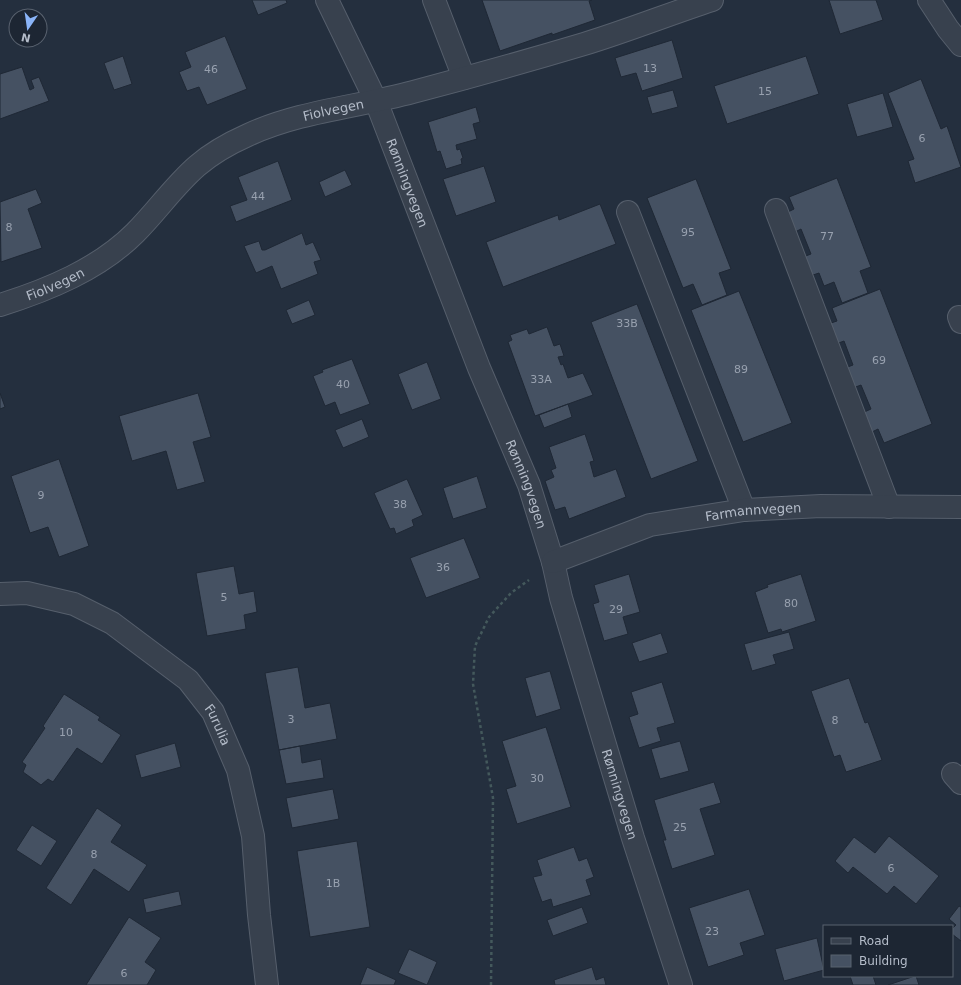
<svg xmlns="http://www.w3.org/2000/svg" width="961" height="985" font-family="'DejaVu Sans',sans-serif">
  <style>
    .building { fill: #455162; stroke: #1f2835 }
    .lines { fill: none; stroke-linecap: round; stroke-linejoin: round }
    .minor-casing { stroke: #565f6c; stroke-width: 24 }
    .path { stroke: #44595c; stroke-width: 2.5; stroke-dasharray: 3 3; stroke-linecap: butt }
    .minor { stroke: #38414e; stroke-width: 22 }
    .labels { text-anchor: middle; stroke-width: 3; stroke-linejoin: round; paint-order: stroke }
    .number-label { font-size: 11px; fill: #98a1af }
    .street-label { font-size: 13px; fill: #b4bcc9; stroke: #1d2633 }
  </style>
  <rect width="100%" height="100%" fill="#242f3e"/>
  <path class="building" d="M 252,0 L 286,0 L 287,3 L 258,15 Z
    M 482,0 L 592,0 L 589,1 L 595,20 L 552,35 L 552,33 L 500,51 Z
    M 829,0 L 876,0 L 883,20 L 840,34 Z
    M 225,36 L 247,89 L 207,105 L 199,87 L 187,91 L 179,72 L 191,67 L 185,52 Z
    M 672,40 L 683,78 L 642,91 L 636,73 L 621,77 L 615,58 Z
    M 123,56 L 132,84 L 114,90 L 104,63 Z
    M 806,56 L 819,94 L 727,124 L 714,86 Z
    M 22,67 L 30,90 L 34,88 L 31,80 L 39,77 L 49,101 L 0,119 L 0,74 Z
    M 921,79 L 941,129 L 947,126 L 961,167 L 915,183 L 908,161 L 914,159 L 888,93 Z
    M 673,90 L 678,107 L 652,114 L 647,97 Z
    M 883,93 L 893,127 L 857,137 L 847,104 Z
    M 476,107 L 480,122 L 473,124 L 477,139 L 456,145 L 457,150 L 460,149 L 463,158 L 461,159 L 462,164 L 446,169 L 440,151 L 437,152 L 428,122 Z
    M 278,161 L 292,200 L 236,222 L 230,206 L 247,200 L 238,177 Z
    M 484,166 L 496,202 L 456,216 L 443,179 Z
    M 345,170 L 352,185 L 325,197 L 319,182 Z
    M 837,178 L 871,267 L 860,271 L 868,293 L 842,303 L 834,282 L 824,286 L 819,273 L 810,276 L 803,257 L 811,254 L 801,229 L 793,233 L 786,213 L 794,209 L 789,197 Z
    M 696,179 L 731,269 L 719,273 L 727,295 L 702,305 L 693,284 L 683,288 L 647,198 Z
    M 36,189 L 42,203 L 28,209 L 42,248 L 1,262 L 0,202 Z
    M 600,204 L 616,244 L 503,287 L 486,242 L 558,215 L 559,220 Z
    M 302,233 L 306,245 L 313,242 L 321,260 L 314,262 L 318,274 L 281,289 L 272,266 L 256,273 L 244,246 L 259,241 L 262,250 L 265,250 Z
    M 880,289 L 932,424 L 884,443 L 878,429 L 870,433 L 862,413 L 871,409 L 861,385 L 853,388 L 845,368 L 853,365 L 844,341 L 836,344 L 828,324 L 837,321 L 832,308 Z
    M 739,291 L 792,423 L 743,442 L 691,310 Z
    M 309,300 L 315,315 L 292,324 L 286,310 Z
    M 637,304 L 698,461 L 651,479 L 591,322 Z
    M 547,327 L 554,346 L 560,344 L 564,356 L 558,357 L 561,365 L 563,364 L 568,378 L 583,373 L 593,395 L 535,416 L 508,342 L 512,340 L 510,335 L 527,329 L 529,334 Z
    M 352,359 L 370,404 L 340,415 L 335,402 L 325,406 L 313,376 L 323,372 L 322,370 Z
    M 427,362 L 441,399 L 412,410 L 398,374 Z
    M 0,393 L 5,407 L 0,409 Z
    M 198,393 L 211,437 L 193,442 L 205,482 L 177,490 L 166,451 L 132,461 L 119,416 Z
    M 568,404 L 572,417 L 544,428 L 539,415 Z
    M 362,419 L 369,437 L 343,448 L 335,430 Z
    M 585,434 L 594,461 L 590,462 L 594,477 L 616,469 L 626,497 L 569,519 L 565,507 L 555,510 L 545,481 L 554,477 L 551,470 L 556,468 L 549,447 Z
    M 59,459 L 89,546 L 59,557 L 48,527 L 30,533 L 11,476 Z
    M 477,476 L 487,508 L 453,519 L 443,488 Z
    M 407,479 L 423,515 L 412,520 L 414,526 L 396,534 L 394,528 L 390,529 L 374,493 Z
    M 464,538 L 480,578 L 426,598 L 410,558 Z
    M 234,566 L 239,594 L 254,591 L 257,612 L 244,615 L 246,629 L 207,636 L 196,573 Z
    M 629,574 L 640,612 L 623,617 L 628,634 L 604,641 L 593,604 L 599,602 L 594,585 Z
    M 801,574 L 816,621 L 782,632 L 781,629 L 768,633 L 755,592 L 768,587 L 767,585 Z
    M 789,632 L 794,649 L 773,655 L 776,664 L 752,671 L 744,644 Z
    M 661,633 L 668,653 L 639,662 L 632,643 Z
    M 298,667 L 305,708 L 330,703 L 337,739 L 279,750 L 265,673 Z
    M 550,671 L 561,709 L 536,717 L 525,678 Z
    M 849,678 L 865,723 L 868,722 L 882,760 L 846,772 L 840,755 L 834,757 L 811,691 Z
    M 662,682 L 675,723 L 657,728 L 661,741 L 639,748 L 629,717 L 638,714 L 631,692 Z
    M 64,694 L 100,717 L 98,720 L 121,735 L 102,764 L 77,748 L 53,782 L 48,779 L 41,785 L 23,772 L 26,765 L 22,762 L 45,728 L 43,726 Z
    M 546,727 L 571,807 L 517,824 L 506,789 L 516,786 L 502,741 Z
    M 680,741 L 689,771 L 660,779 L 651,749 Z
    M 175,743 L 181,767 L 141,778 L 135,755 Z
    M 300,746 L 302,763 L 321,759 L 324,778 L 286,784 L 279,750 Z
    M 714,782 L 721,803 L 700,809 L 715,855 L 672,869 L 663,840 L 666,840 L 654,800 Z
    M 333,789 L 339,819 L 292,828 L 286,798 Z
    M 97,808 L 122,825 L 111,842 L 147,865 L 129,892 L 94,869 L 71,905 L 46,888 Z
    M 32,825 L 57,841 L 41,866 L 16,850 Z
    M 889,836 L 939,876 L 916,904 L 894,886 L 887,894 L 853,867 L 848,873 L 835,861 L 854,837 L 875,853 Z
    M 357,841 L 370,927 L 310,937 L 297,851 Z
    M 574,847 L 579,861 L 587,858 L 594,877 L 586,880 L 591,895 L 553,907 L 551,899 L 542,902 L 533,877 L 542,875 L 537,860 Z
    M 749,889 L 765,935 L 740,943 L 744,955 L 708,967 L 689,908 Z
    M 179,891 L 182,905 L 146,913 L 143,899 Z
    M 959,906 L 961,907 L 961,941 L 952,934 L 952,929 L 956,925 L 949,919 Z
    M 582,907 L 588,923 L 553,936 L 547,920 Z
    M 129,917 L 161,938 L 145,962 L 156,970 L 147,985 L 86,985 Z
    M 817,938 L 824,970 L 784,981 L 775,949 Z
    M 409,949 L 437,962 L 427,985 L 398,973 Z
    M 367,967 L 396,980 L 394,985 L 360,985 Z
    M 592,967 L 596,980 L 604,977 L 606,985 L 555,985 L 554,980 Z
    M 850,976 L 873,976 L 876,985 L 853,985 Z
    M 916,976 L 919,985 L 888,985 L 915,976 Z"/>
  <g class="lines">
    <g class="minor-casing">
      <g id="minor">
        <path id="s1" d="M 327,0 L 376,101 L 479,368 L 529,485 L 553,562 L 561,598 L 633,838 L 681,985"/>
        <path d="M 434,0 L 464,78"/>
        <path d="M 929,0 L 948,29 L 961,45"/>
        <path d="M 776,210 L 889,507"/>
        <path d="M 628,212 L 744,510"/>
        <path id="s2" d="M 0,305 C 48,290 99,269 135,233 C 157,211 174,186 197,166 C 212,153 230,143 248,135 C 300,111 358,107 413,92 C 470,77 527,61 584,44 C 627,31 669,14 712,0"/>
        <path d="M 959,317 L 961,322"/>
        <path id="s3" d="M 553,562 L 650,525 L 744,510 L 821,506 L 961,507"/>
        <path id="s4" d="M 0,594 L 27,593 L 74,604 L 112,623 L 188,680 L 213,712 L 238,770 L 253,836 L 259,915 L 267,985"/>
        <path d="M 953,774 L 961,783"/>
      </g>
    </g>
    <path class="path" d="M 491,985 L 493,798 L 473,684 L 475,646 L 489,617 L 511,593 L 529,580"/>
    <use href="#minor" class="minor"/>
  </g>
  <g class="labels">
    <g class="number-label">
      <text x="650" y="72">13</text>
      <text x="211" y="73">46</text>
      <text x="765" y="95">15</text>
      <text x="922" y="142">6</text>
      <text x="258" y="200">44</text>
      <text x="9" y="231">8</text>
      <text x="688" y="236">95</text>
      <text x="827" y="240">77</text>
      <text x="627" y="327">33B</text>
      <text x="879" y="364">69</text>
      <text x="741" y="373">89</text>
      <text x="541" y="383">33A</text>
      <text x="343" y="388">40</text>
      <text x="41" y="499">9</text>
      <text x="400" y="508">38</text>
      <text x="443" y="571">36</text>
      <text x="224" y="601">5</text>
      <text x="791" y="607">80</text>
      <text x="616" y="613">29</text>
      <text x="291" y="723">3</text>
      <text x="835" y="724">8</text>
      <text x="66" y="736">10</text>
      <text x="537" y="782">30</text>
      <text x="680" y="831">25</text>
      <text x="94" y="858">8</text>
      <text x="891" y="872">6</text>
      <text x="333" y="887">1B</text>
      <text x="712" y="935">23</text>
      <text x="124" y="977">6</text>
    </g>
    <g class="street-label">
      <text dy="5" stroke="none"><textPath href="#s2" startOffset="395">Fiolvegen</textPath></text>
      <text dy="5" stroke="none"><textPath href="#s1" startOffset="200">Rønningvegen</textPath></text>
      <text dy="5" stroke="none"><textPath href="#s2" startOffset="59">Fiolvegen</textPath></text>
      <text dy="5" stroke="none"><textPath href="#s1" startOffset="524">Rønningvegen</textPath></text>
      <text dy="5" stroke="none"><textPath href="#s3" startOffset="208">Farmannvegen</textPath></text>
      <text dy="5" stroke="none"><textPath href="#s4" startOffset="267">Furulia</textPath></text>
      <text dy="5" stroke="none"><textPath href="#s1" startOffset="848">Rønningvegen</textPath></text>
    </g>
  </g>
  <rect x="823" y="925" width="130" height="52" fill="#1d2633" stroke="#59626f"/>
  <rect x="831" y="938" width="20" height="6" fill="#38414e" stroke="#59626f"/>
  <text x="859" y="945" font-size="12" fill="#b4bcc9">Road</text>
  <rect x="831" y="955" width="20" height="12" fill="#455162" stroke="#59626f"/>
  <text x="859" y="965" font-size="12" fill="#b4bcc9">Building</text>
  <g transform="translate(28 28) rotate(193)"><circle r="19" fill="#1d2633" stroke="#59626f"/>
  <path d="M0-3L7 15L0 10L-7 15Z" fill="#8ab4f8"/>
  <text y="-6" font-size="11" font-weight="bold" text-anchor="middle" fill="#b4bcc9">N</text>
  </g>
</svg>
